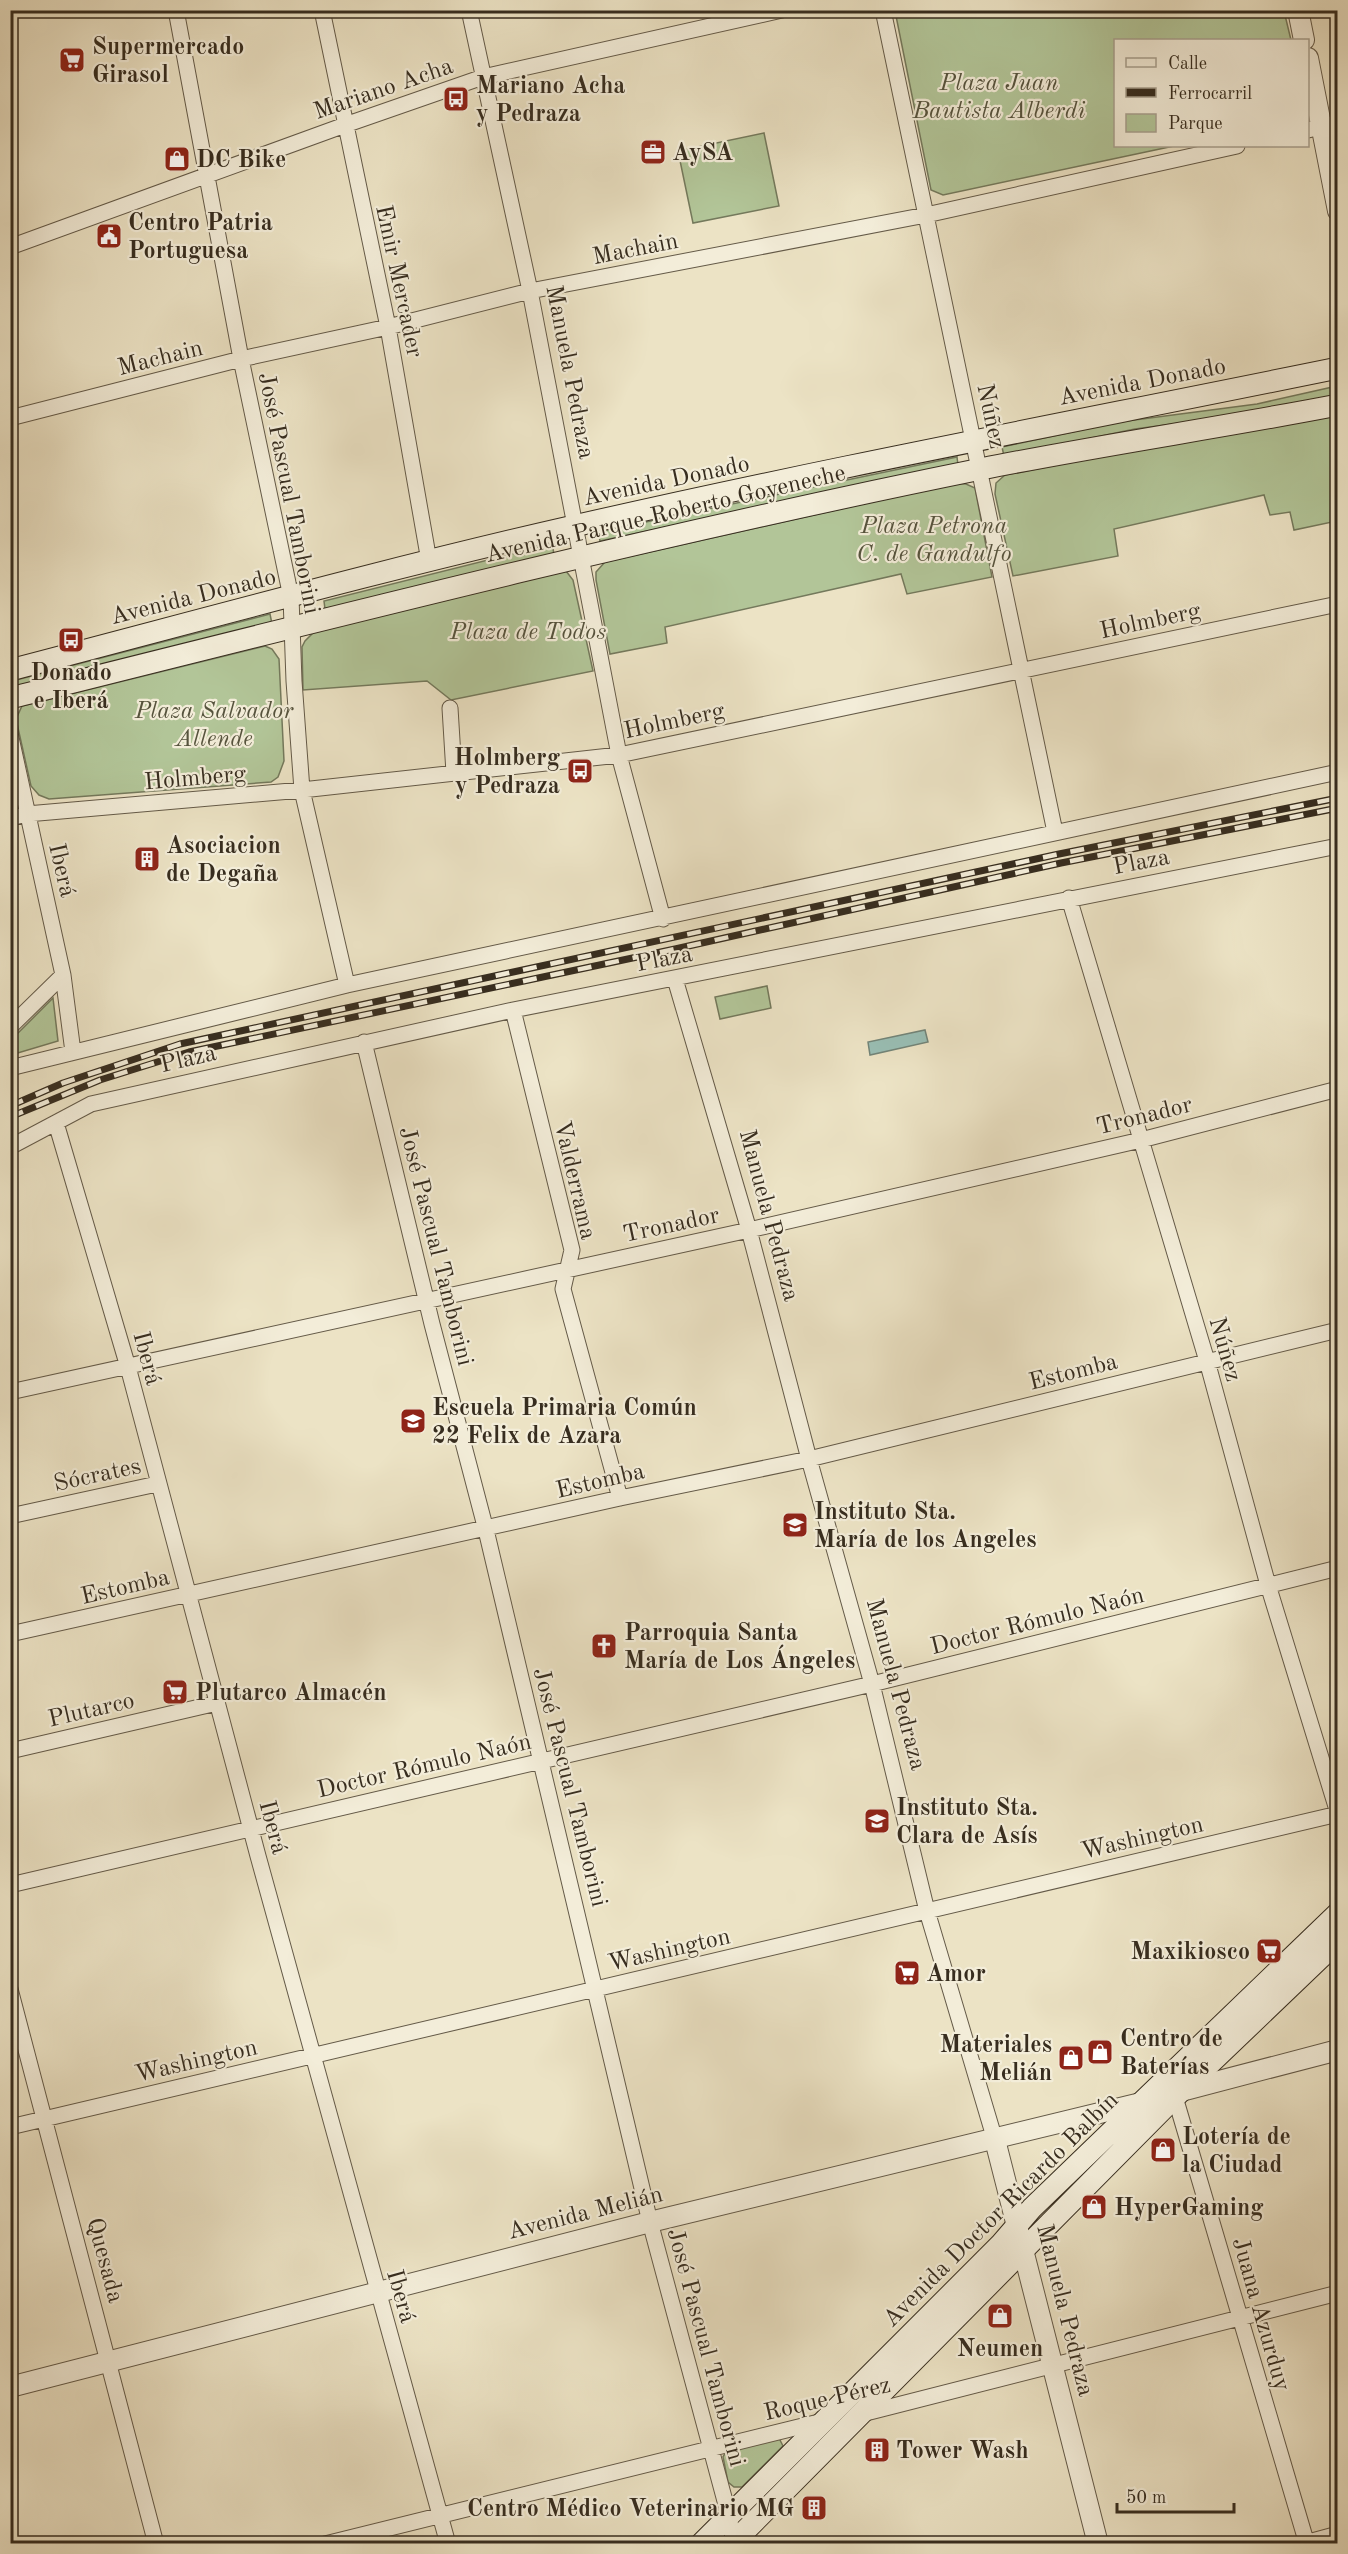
<svg xmlns="http://www.w3.org/2000/svg" width="1348" height="2554" font-family="'Old Standard TT',serif">
  <style>
    .green { fill: #b2c598; stroke: #74795c; stroke-width: 1.5 }
    .water { fill: #99beb4; stroke: #728478; stroke-width: 1.5 }
    .lines { fill: none; stroke-linecap: round; stroke-linejoin: round }
    .minor-casing { stroke: #645a48; stroke-width: 17 }
    .tertiary-casing { stroke: #645a48; stroke-width: 22 }
    .secondary-casing { stroke: #372d1f; stroke-width: 23 }
    .minor { stroke: #f3edd9; stroke-width: 15 }
    .tertiary { stroke: #f3edd9; stroke-width: 20 }
    .secondary { stroke: #f3edd9; stroke-width: 21 }
    .rail-casing { stroke: #372d1f; stroke-width: 7 }
    .rail { stroke: #f3edd9; stroke-width: 4.5; stroke-dasharray: 14; stroke-linecap: butt }
    .labels { text-anchor: middle; stroke-width: 4.5; stroke-linejoin: round; paint-order: stroke }
    .poi-label { font-size: 24px; font-weight: bold; fill: #372d1f; stroke: #f3edd9; text-anchor: start }
    .park-label { font-size: 24px; font-style: italic; fill: #56533d; stroke: #f3edd9 }
    .street-label { font-size: 24px; fill: #372d1f; stroke: #f3edd9 }
  </style>
  <rect width="100%" height="100%" fill="#ece3c5"/>
  <filter id="stains"><feTurbulence type="fractalNoise" baseFrequency=".00333" numOctaves="4"/><feColorMatrix values="0 0 0 0 .2 0 0 0 0 .09 0 0 0 0 .02 0 0 0 .5 -.17"/></filter>
  <radialGradient id="worn" r=".72"><stop offset=".6" stop-color="#630" stop-opacity="0"/><stop offset="1" stop-color="#630" stop-opacity=".3"/></radialGradient>
  <path class="green" d="M 895,11 L 1284,11 L 1291,40 L 1116,40 L 1116,146 L 1174,146 L 943,195 L 931,190 Z
    M 764,133 L 779,206 L 693,223 L 678,151 Z
    M 1337,386 L 1337,395 L 1255,413 L 1135,429 L 1004,456 L 1002,447 L 1119,422 L 1257,404 Z
    M 1337,411 L 1337,521 L 1294,530 L 1290,512 L 1270,515 L 1264,495 L 1114,529 L 1118,556 L 1013,576 L 995,494 L 996,483 L 1005,475 Z
    M 957,457 L 958,465 L 600,541 L 598,532 Z
    M 956,483 L 966,484 L 975,488 L 992,577 L 907,594 L 901,574 L 665,627 L 667,643 L 610,654 L 596,580 L 596,572 L 605,562 Z
    M 552,544 L 554,554 L 325,609 L 324,601 Z
    M 566,571 L 573,580 L 593,671 L 451,700 L 427,681 L 303,690 L 302,647 L 305,641 L 314,632 Z
    M 270,614 L 272,624 L 17,687 L 16,680 Z
    M 265,646 L 272,649 L 279,659 L 284,761 L 278,777 L 271,782 L 49,799 L 39,795 L 31,786 L 16,719 L 22,706 Z
    M 767,986 L 771,1008 L 720,1019 L 715,997 Z
    M 53,998 L 58,1041 L 11,1055 L 11,1040 Z
    M 779,2438 L 783,2446 L 742,2487 L 734,2487 L 728,2482 L 723,2457 L 727,2450 Z"/>
  <path class="water" d="M 925,1030 L 928,1042 L 870,1055 L 868,1042 Z"/>
  <g class="lines">
    <g class="minor-casing">
      <path id="minor" d="M 176,10 L 241,359 L 291,597 L 294,681 L 302,790 L 347,985
        M 322,10 L 388,327 L 429,561
        M 469,10 L 530,291 L 619,755 L 663,919
        M 883,10 L 1055,832
        M 1308,130 L 1338,123
        M 10,247 L 345,125 L 483,77 L 782,10
        M 10,418 L 241,359 L 388,327 L 530,291 L 926,215 L 1237,146
        M 450,708 L 454,773
        M 10,733 L 63,975 L 73,1052
        M 10,818 L 27,814 L 302,790 L 619,755 L 1338,604
        M 1069,898 L 1207,1361 L 1268,1585 L 1338,1813
        M 675,979 L 749,1230 L 809,1459 L 872,1684 L 927,1911 L 995,2140
        M 513,1010 L 572,1250 L 563,1289 L 620,1498
        M 10,1027 L 63,975
        M 364,1042 L 432,1324 L 486,1530 L 650,2222 L 729,2516 L 734,2544
        M 10,1068 L 347,985 L 1338,772
        M 56,1123 L 128,1367 L 258,1856 L 448,2544
        M 10,1147 L 91,1104 L 513,1010 L 1338,846
        M 10,1392 L 749,1230 L 1141,1140 L 1338,1089
        M 10,1516 L 157,1484
        M 10,1634 L 620,1498 L 809,1459 L 1338,1330
        M 10,1751 L 217,1703
        M 10,1885 L 872,1684 L 1338,1568
        M 10,1989 L 156,2544
        M 1175,2097 L 1307,2544
        M 10,2127 L 1338,1814
        M 862,2414 L 1338,2293
        M 325,2544 L 823,2421
        M 1301,2544 L 1338,2534"/>
    </g>
    <g class="tertiary-casing">
      <path id="tertiary" d="M 1298,10 L 1304,40
        M 1308,58 L 1338,211
        M 1181,2091 L 1338,2050
        M 995,2140 L 1098,2544
        M 10,2387 L 650,2222 L 1145,2102"/>
    </g>
    <g class="secondary-casing">
      <path id="secondary" d="M 10,670 C 198,621 385,569 574,526 C 827,468 1083,420 1338,368
        M 10,698 C 333,617 655,535 981,469 C 1100,445 1219,428 1338,405
        M 701,2544 L 1000,2245 L 1032,2208 L 1338,1913
        M 732,2544 L 1175,2097 L 1338,1941"/>
    </g>
    <use href="#minor" class="minor"/>
    <use href="#tertiary" class="tertiary"/>
    <use href="#secondary" class="secondary"/>
    <g class="rail-casing">
      <path id="rail" d="M 10,1106 L 63,1083 L 180,1044 L 1059,854 L 1338,798
        M 10,1117 L 100,1080 L 189,1052 L 675,949 L 1061,863 L 1338,808"/>
    </g>
    <use href="#rail" class="rail"/>
  </g>
  <defs>
    <g id="supermarket-square" transform="scale(1.35)"><rect x="-9" y="-9" width="18" height="18" rx="4" fill="#8f2418" stroke="#f3edd9"/><path d="M-6-5.5h2.5l.6 2H6L4.5 2H-2.5L-4.4-4H-6ZM-1.5 3.2a1.3 1.3 0 1 0 .1 0ZM3 3.2a1.3 1.3 0 1 0 .1 0Z" fill="#fff"/></g>
    <g id="bus-square" transform="scale(1.35)"><rect x="-9" y="-9" width="18" height="18" rx="4" fill="#8f2418" stroke="#f3edd9"/><path d="M-5-6H5V4H4V6H2V4H-2V6H-4V4H-5ZM-3.5-4V0h7V-4ZM-3.5 1.2v1.5H-2V1.2ZM2 1.2v1.5H3.5V1.2Z" fill="#fff"/></g>
    <g id="office-square" transform="scale(1.35)"><rect x="-9" y="-9" width="18" height="18" rx="4" fill="#8f2418" stroke="#f3edd9"/><path d="M-6-3h4V-5.5h4V-3h4V5H-6ZM-1-4.5V-3h2v-1.5ZM-6 0V1H6V0Z" fill="#fff"/></g>
    <g id="shop-square" transform="scale(1.35)"><rect x="-9" y="-9" width="18" height="18" rx="4" fill="#8f2418" stroke="#f3edd9"/><path d="M-5-2.5h2.3a2.7 3.5 0 0 1 5.4 0H5L5.5 6h-11ZM-1.5-2.5h3a1.5 2.3 0 0 0-3 0Z" fill="#fff"/></g>
    <g id="civic-square" transform="scale(1.35)"><rect x="-9" y="-9" width="18" height="18" rx="4" fill="#8f2418" stroke="#f3edd9"/><path d="M-.6-6.5H3V-4.5H.6V-3L4-1V1h2V6H-6V1h2V-1L-.6-3ZM-1.2 2.5V6h2.4V2.5Z" fill="#fff"/></g>
    <g id="building-square" transform="scale(1.35)"><rect x="-9" y="-9" width="18" height="18" rx="4" fill="#8f2418" stroke="#f3edd9"/><path d="M-4-6H4V6H1V3H-1V6H-4ZM-2.5-4.3h1.7v1.8h-1.7ZM.8-4.3h1.7v1.8H.8ZM-2.5-1h1.7V.8h-1.7ZM.8-1h1.7V.8H.8Z" fill="#fff"/></g>
    <g id="school-square" transform="scale(1.35)"><rect x="-9" y="-9" width="18" height="18" rx="4" fill="#8f2418" stroke="#f3edd9"/><path d="M0-5L7-2L0 1L-7-2ZM-4 1L0 2.5L4 1V4Q0 6-4 4Z" fill="#fff"/></g>
    <g id="church-square" transform="scale(1.35)"><rect x="-9" y="-9" width="18" height="18" rx="4" fill="#8f2418" stroke="#f3edd9"/><path d="M-1.2-6h2.4v3.5h3.3v2.4h-3.3V6h-2.4V-.1h-3.3v-2.4h3.3Z" fill="#fff"/></g>
  </defs>
  <g fill-rule="evenodd">
    <use href="#supermarket-square" x="72" y="60"/>
    <use href="#bus-square" x="456" y="99"/>
    <use href="#office-square" x="653" y="152"/>
    <use href="#shop-square" x="177" y="159"/>
    <use href="#civic-square" x="109" y="236"/>
    <use href="#bus-square" x="71" y="640"/>
    <use href="#bus-square" x="580" y="771"/>
    <use href="#building-square" x="147" y="859"/>
    <use href="#school-square" x="413" y="1421"/>
    <use href="#school-square" x="795" y="1525"/>
    <use href="#church-square" x="604" y="1646"/>
    <use href="#supermarket-square" x="175" y="1692"/>
    <use href="#school-square" x="877" y="1821"/>
    <use href="#supermarket-square" x="1269" y="1951"/>
    <use href="#supermarket-square" x="907" y="1973"/>
    <use href="#shop-square" x="1100" y="2052"/>
    <use href="#shop-square" x="1071" y="2058"/>
    <use href="#shop-square" x="1163" y="2150"/>
    <use href="#shop-square" x="1094" y="2207"/>
    <use href="#shop-square" x="1000" y="2316"/>
    <use href="#building-square" x="877" y="2450"/>
    <use href="#building-square" x="814" y="2508"/>
  </g>
  <g class="labels">
    <g class="poi-label">
      <text x="92" y="54">Supermercado<tspan x="92" dy="28">Girasol</tspan></text>
      <text x="476" y="93">Mariano Acha<tspan x="476" dy="28">y Pedraza</tspan></text>
      <text x="672" y="160">AySA</text>
      <text x="196" y="167">DC Bike</text>
      <text x="128" y="230">Centro Patria<tspan x="128" dy="28">Portuguesa</tspan></text>
      <text x="71" y="680" text-anchor="middle">Donado<tspan x="71" dy="28">e Iberá</tspan></text>
      <text x="560" y="765" text-anchor="end">Holmberg<tspan x="560" dy="28">y Pedraza</tspan></text>
      <text x="166" y="853">Asociacion<tspan x="166" dy="28">de Degaña</tspan></text>
      <text x="432" y="1415">Escuela Primaria Común<tspan x="432" dy="28">22 Felix de Azara</tspan></text>
      <text x="814" y="1519">Instituto Sta.<tspan x="814" dy="28">María de los Angeles</tspan></text>
      <text x="624" y="1640">Parroquia Santa<tspan x="624" dy="28">María de Los Ángeles</tspan></text>
      <text x="195" y="1700">Plutarco Almacén</text>
      <text x="896" y="1815">Instituto Sta.<tspan x="896" dy="28">Clara de Asís</tspan></text>
      <text x="1250" y="1959" text-anchor="end">Maxikiosco</text>
      <text x="926" y="1981">Amor</text>
      <text x="1120" y="2046">Centro de<tspan x="1120" dy="28">Baterías</tspan></text>
      <text x="1052" y="2052" text-anchor="end">Materiales<tspan x="1052" dy="28">Melián</tspan></text>
      <text x="1182" y="2144">Lotería de<tspan x="1182" dy="28">la Ciudad</tspan></text>
      <text x="1114" y="2215">HyperGaming</text>
      <text x="1000" y="2356" text-anchor="middle">Neumen</text>
      <text x="896" y="2458">Tower Wash</text>
      <text x="794" y="2516" text-anchor="end">Centro Médico Veterinario MG</text>
    </g>
    <g class="park-label">
      <text x="999" y="90">Plaza Juan<tspan x="999" dy="28">Bautista Alberdi</tspan></text>
      <text x="934" y="533">Plaza Petrona<tspan x="934" dy="28">C. de Gandulfo</tspan></text>
      <text x="528" y="639">Plaza de Todos</text>
      <text x="214" y="718">Plaza Salvador<tspan x="214" dy="28">Allende</tspan></text>
    </g>
    <g class="street-label">
      <text transform="translate(383 88) rotate(-19)" y="8">Mariano Acha</text>
      <text transform="translate(635 248) rotate(-11)" y="8">Machain</text>
      <text transform="translate(400 281) rotate(78)" y="8">Emir Mercader</text>
      <text transform="translate(160 357) rotate(-14)" y="8">Machain</text>
      <text transform="translate(571 372) rotate(79)" y="8">Manuela Pedraza</text>
      <text transform="translate(1142 381) rotate(-11)" y="8">Avenida Donado</text>
      <text transform="translate(992 416) rotate(78)" y="8">Núñez</text>
      <text transform="translate(666 480) rotate(-12)" y="8">Avenida Donado</text>
      <text transform="translate(290 493) rotate(79)" y="8">José Pascual Tamborini</text>
      <text transform="translate(665 513) rotate(-13)" y="8">Avenida Parque Roberto Goyeneche</text>
      <text transform="translate(193 596) rotate(-14)" y="8">Avenida Donado</text>
      <text transform="translate(1150 620) rotate(-12)" y="8">Holmberg</text>
      <text transform="translate(674 720) rotate(-12)" y="8">Holmberg</text>
      <text transform="translate(195 777) rotate(-5)" y="8">Holmberg</text>
      <text transform="translate(1141 861) rotate(-11)" y="8">Plaza</text>
      <text transform="translate(63 870) rotate(77)" y="8">Iberá</text>
      <text transform="translate(664 958) rotate(-11)" y="8">Plaza</text>
      <text transform="translate(188 1058) rotate(-13)" y="8">Plaza</text>
      <text transform="translate(1144 1115) rotate(-14)" y="8">Tronador</text>
      <text transform="translate(576 1180) rotate(77)" y="8">Valderrama</text>
      <text transform="translate(770 1215) rotate(75)" y="8">Manuela Pedraza</text>
      <text transform="translate(671 1224) rotate(-12)" y="8">Tronador</text>
      <text transform="translate(437 1246) rotate(76)" y="8">José Pascual Tamborini</text>
      <text transform="translate(1226 1349) rotate(74)" y="8">Núñez</text>
      <text transform="translate(148 1358) rotate(75)" y="8">Iberá</text>
      <text transform="translate(1073 1371) rotate(-14)" y="8">Estomba</text>
      <text transform="translate(97 1474) rotate(-12)" y="8">Sócrates</text>
      <text transform="translate(600 1480) rotate(-13)" y="8">Estomba</text>
      <text transform="translate(125 1586) rotate(-13)" y="8">Estomba</text>
      <text transform="translate(1037 1620) rotate(-14)" y="8">Doctor Rómulo Naón</text>
      <text transform="translate(897 1684) rotate(75)" y="8">Manuela Pedraza</text>
      <text transform="translate(91 1709) rotate(-13)" y="8">Plutarco</text>
      <text transform="translate(424 1765) rotate(-13)" y="8">Doctor Rómulo Naón</text>
      <text transform="translate(571 1787) rotate(76)" y="8">José Pascual Tamborini</text>
      <text transform="translate(274 1827) rotate(75)" y="8">Iberá</text>
      <text transform="translate(1142 1837) rotate(-13)" y="8">Washington</text>
      <text transform="translate(669 1949) rotate(-13)" y="8">Washington</text>
      <text transform="translate(196 2060) rotate(-13)" y="8">Washington</text>
      <text transform="translate(1000 2209) rotate(-45)" y="8">Avenida Doctor Ricardo Balbín</text>
      <text transform="translate(585 2212) rotate(-14)" y="8">Avenida Melián</text>
      <text transform="translate(106 2260) rotate(75)" y="8">Quesada</text>
      <text transform="translate(402 2296) rotate(74)" y="8">Iberá</text>
      <text transform="translate(1066 2310) rotate(76)" y="8">Manuela Pedraza</text>
      <text transform="translate(1262 2314) rotate(74)" y="8">Juana Azurduy</text>
      <text transform="translate(707 2347) rotate(75)" y="8">José Pascual Tamborini</text>
      <text transform="translate(827 2398) rotate(-13)" y="8">Roque Pérez</text>
    </g>
  </g>
  <rect width="1348" height="2554" fill="none" stroke="#ece3c5" stroke-width="36"/>
  <rect x="12" y="12" width="1324" height="2530" fill="none" stroke="#372d1f" stroke-width="3"/>
  <rect x="18" y="18" width="1312" height="2518" fill="none" stroke="#372d1f" stroke-width="1.5"/>
  <rect x="1114" y="39" width="195" height="108" fill="#f3edd9" stroke="#a8a08f" stroke-width="1.5"/>
  <rect x="1126" y="58" width="30" height="9" fill="#f3edd9" stroke="#a8a08f" stroke-width="1.5"/>
  <text x="1168" y="69" font-size="18" fill="#372d1f">Calle</text>
  <rect x="1126" y="88" width="30" height="9" fill="#372d1f" stroke="#a8a08f" stroke-width="1.5"/>
  <text x="1168" y="99" font-size="18" fill="#372d1f">Ferrocarril</text>
  <rect x="1126" y="114" width="30" height="18" fill="#b2c598" stroke="#a8a08f" stroke-width="1.5"/>
  <text x="1168" y="129" font-size="18" fill="#372d1f">Parque</text>
  <path d="M1117 2503v9h117v-9" fill="none" stroke="#372d1f" stroke-width="3"/>
  <text x="1126" y="2503" font-size="18" fill="#372d1f" stroke="#f3edd9" stroke-width="4.5" paint-order="stroke">50 m</text>
  <rect width="100%" height="100%" filter="url(#stains)"/>
  <rect width="100%" height="100%" fill="url(#worn)"/>
</svg>
